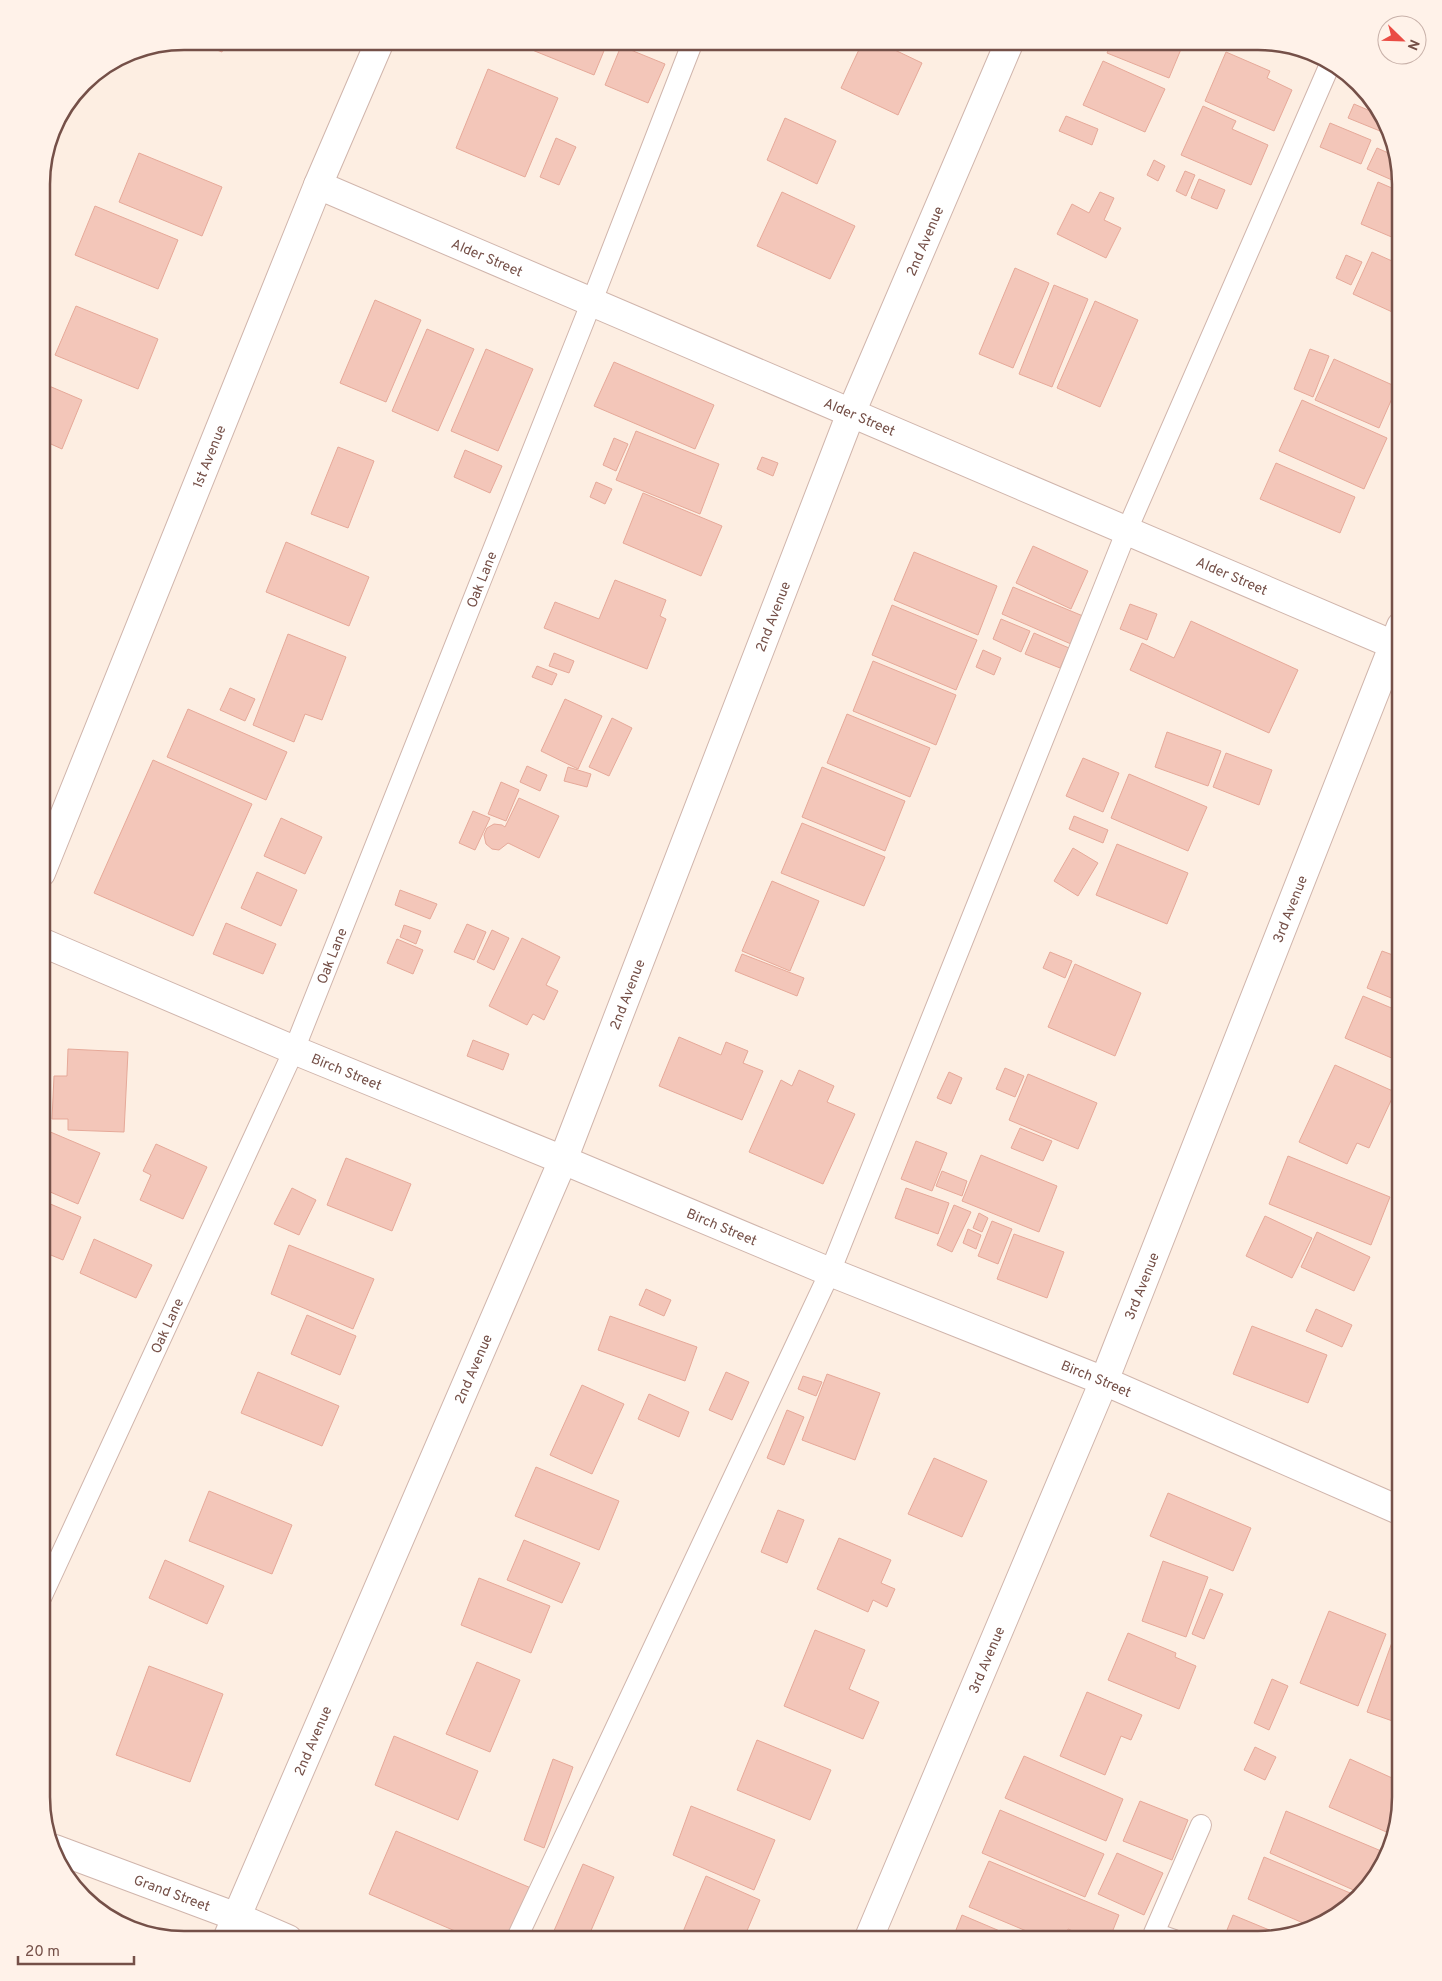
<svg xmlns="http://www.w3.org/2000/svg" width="1442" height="1981" font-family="Overpass,sans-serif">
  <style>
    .building { fill: #f3c6b9; stroke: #e6a999 }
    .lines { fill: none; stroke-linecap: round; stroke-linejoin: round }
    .service-casing { stroke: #d0b5ac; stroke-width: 22 }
    .minor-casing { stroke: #d0b5ac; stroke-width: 30 }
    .tertiary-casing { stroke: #d0b5ac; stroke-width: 30 }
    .service { stroke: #fff; stroke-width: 20 }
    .minor { stroke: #fff; stroke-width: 28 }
    .tertiary { stroke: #fff; stroke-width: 28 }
    .labels { text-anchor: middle; stroke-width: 4.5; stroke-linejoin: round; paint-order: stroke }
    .street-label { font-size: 14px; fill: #755048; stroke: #fff2e9 }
    .rim { fill: none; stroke: #755048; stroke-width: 2.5 }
  </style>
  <rect width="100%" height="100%" fill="#fdeee2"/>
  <path class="building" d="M 194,41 L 226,41 L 222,52 Z
    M 510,41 L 608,41 L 594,75 Z
    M 863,41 L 876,41 L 922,63 L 898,115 L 841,88 Z
    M 1112,42 L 1184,42 L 1169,78 L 1107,53 Z
    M 621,46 L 665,64 L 648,103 L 605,85 Z
    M 1226,52 L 1270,71 L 1267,78 L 1292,90 L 1274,131 L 1205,101 Z
    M 1103,61 L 1165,89 L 1145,132 L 1083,105 Z
    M 488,69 L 558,98 L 525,177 L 456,148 Z
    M 1354,104 L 1382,116 L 1384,121 L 1380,131 L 1348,118 Z
    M 1203,106 L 1236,121 L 1232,129 L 1268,145 L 1251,185 L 1181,155 Z
    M 1066,116 L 1098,129 L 1092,145 L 1059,131 Z
    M 785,118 L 836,141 L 817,184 L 767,160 Z
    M 1330,123 L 1371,140 L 1361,164 L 1320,147 Z
    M 556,138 L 576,147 L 559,185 L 540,177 Z
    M 1377,148 L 1393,155 L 1401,184 L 1367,169 Z
    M 139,153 L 222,187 L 202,236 L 119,202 Z
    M 1154,160 L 1165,166 L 1158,181 L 1147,175 Z
    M 1185,171 L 1195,175 L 1186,196 L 1176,191 Z
    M 1199,179 L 1225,190 L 1217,209 L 1191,198 Z
    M 1378,182 L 1401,192 L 1401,241 L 1361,224 Z
    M 782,192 L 855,226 L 830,279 L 757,246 Z
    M 1100,192 L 1114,198 L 1104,220 L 1121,228 L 1106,258 L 1057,234 L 1072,204 L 1089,213 Z
    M 95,206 L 178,240 L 158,289 L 75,255 Z
    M 1372,252 L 1401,265 L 1401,316 L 1353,294 Z
    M 1346,255 L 1362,262 L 1351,285 L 1336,278 Z
    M 1015,268 L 1049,283 L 1013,368 L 979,354 Z
    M 1054,285 L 1088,299 L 1052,387 L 1019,374 Z
    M 375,300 L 421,320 L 386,402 L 340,383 Z
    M 1095,301 L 1138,320 L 1100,407 L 1057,388 Z
    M 76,306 L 158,339 L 138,389 L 55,355 Z
    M 427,329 L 474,349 L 438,431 L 392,411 Z
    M 486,349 L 533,369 L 498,451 L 451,431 Z
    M 1310,349 L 1329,356 L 1313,397 L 1294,389 Z
    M 1334,359 L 1397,387 L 1379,428 L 1315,400 Z
    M 614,362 L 714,405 L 695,449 L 594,406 Z
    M 42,383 L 82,400 L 62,449 L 42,440 Z
    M 1302,400 L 1387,438 L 1364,489 L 1279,451 Z
    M 636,431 L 719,464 L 700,514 L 616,480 Z
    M 614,438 L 628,444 L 616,471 L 603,465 Z
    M 338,447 L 374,461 L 348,528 L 311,514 Z
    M 465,450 L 502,466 L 490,493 L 454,477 Z
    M 762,457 L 778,463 L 773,476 L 757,469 Z
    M 1276,463 L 1355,497 L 1340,533 L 1260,499 Z
    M 596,482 L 612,489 L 605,504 L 590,497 Z
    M 643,493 L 722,526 L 701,576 L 623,543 Z
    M 286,542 L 369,577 L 349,626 L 266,592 Z
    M 1033,546 L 1088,571 L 1071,609 L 1016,583 Z
    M 914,552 L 997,586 L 978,635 L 894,600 Z
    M 615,580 L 666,600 L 660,616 L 666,619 L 647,669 L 544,628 L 555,602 L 599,619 Z
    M 1013,587 L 1083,616 L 1071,644 L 1002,614 Z
    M 1130,604 L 1157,614 L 1147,640 L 1120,629 Z
    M 892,605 L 977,640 L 956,690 L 872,655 Z
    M 1001,619 L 1030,631 L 1021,652 L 993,639 Z
    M 1191,621 L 1298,670 L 1269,733 L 1130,670 L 1142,643 L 1174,658 Z
    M 1034,633 L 1069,648 L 1060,668 L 1025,654 Z
    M 288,634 L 346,657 L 322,720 L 305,714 L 294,742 L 253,725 Z
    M 983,650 L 1001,658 L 994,675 L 976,667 Z
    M 554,653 L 574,661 L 569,673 L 549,666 Z
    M 873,661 L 956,695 L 936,745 L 853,711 Z
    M 537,666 L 557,674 L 552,685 L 532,677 Z
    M 230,688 L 255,699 L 245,721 L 220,710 Z
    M 565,699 L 602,716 L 578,769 L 541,751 Z
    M 188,709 L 287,752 L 266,800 L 167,757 Z
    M 847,714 L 930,748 L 910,797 L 827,763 Z
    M 612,718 L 632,728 L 609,776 L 589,767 Z
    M 1167,732 L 1221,751 L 1208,786 L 1155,767 Z
    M 1226,753 L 1272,770 L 1259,805 L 1213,787 Z
    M 1083,758 L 1119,773 L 1103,812 L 1066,796 Z
    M 153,760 L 252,804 L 193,936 L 94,893 Z
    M 527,766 L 547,775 L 540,791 L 520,782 Z
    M 568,767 L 591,774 L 587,787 L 564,781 Z
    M 822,767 L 905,801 L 885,851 L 802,817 Z
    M 1129,774 L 1207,807 L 1188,851 L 1111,818 Z
    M 501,782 L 519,790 L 506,821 L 488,814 Z
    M 519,798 L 559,816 L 539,858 L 508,843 L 499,850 L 492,849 L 486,844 L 484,835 L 487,828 L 494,824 L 502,825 L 505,827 Z
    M 473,811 L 490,818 L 475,850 L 459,843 Z
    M 1074,816 L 1108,830 L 1103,843 L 1069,829 Z
    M 281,818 L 322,837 L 305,874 L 264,856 Z
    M 802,823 L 885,857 L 864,906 L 781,873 Z
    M 1117,844 L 1188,873 L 1167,924 L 1096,895 Z
    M 1073,848 L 1098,863 L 1078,896 L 1054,881 Z
    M 257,872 L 297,890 L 281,926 L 241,908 Z
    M 772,881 L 819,901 L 790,971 L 742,951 Z
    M 400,890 L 437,904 L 430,919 L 395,905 Z
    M 226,923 L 276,944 L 263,974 L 213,954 Z
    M 467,924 L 486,932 L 474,960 L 454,952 Z
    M 404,925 L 421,931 L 416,944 L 400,937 Z
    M 492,930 L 509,938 L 494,970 L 477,962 Z
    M 522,938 L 560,957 L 546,985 L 558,991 L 544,1020 L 533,1014 L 527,1025 L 489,1006 Z
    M 397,939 L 423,950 L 413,974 L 387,963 Z
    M 1382,951 L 1401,958 L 1401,1002 L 1367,988 Z
    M 1050,952 L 1072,961 L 1065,978 L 1043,968 Z
    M 742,954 L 804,978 L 797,996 L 735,971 Z
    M 1075,964 L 1141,993 L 1115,1056 L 1048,1027 Z
    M 1363,996 L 1401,1012 L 1401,1062 L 1345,1038 Z
    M 679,1037 L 721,1055 L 726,1042 L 748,1051 L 743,1063 L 763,1071 L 742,1120 L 659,1086 Z
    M 473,1040 L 509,1054 L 503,1070 L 467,1056 Z
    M 68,1049 L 128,1052 L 124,1132 L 68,1130 L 68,1119 L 52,1119 L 54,1076 L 67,1076 Z
    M 1335,1065 L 1395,1092 L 1369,1148 L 1357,1143 L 1347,1164 L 1299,1142 Z
    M 1005,1068 L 1024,1076 L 1015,1097 L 996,1089 Z
    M 799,1070 L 834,1086 L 827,1102 L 855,1114 L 823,1184 L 749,1152 L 781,1080 L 792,1086 Z
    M 949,1072 L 962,1078 L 951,1104 L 937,1098 Z
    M 1028,1074 L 1097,1103 L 1078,1149 L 1009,1120 Z
    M 41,1128 L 100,1153 L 78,1204 L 41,1188 Z
    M 1020,1128 L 1052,1141 L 1043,1161 L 1011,1148 Z
    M 916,1141 L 947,1153 L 932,1191 L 901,1179 Z
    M 156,1144 L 207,1167 L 183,1219 L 140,1200 L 151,1175 L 143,1171 Z
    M 981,1155 L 1057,1186 L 1039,1232 L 962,1201 Z
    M 1288,1156 L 1390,1197 L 1371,1245 L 1269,1204 Z
    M 346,1158 L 411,1184 L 392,1231 L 327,1205 Z
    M 942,1171 L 967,1181 L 962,1196 L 936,1186 Z
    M 292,1188 L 316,1200 L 299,1235 L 274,1224 Z
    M 906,1188 L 949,1203 L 938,1234 L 895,1218 Z
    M 41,1200 L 81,1217 L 63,1260 L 41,1251 Z
    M 954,1205 L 971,1212 L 952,1252 L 937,1245 Z
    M 979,1213 L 988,1218 L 982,1232 L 973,1228 Z
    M 1265,1216 L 1312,1238 L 1292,1278 L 1246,1256 Z
    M 992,1221 L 1012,1229 L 998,1264 L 978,1256 Z
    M 968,1229 L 981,1235 L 976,1249 L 963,1243 Z
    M 1317,1232 L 1370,1257 L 1354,1291 L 1301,1267 Z
    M 1014,1234 L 1064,1252 L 1047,1298 L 997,1279 Z
    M 94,1239 L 152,1265 L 136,1298 L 80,1273 Z
    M 289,1245 L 374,1279 L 353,1329 L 271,1294 Z
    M 646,1289 L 671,1300 L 664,1316 L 639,1305 Z
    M 1316,1309 L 1352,1325 L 1342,1347 L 1306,1331 Z
    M 307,1315 L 356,1336 L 340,1375 L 291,1354 Z
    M 610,1316 L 697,1347 L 685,1381 L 598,1350 Z
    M 1252,1326 L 1327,1355 L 1308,1403 L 1233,1374 Z
    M 258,1372 L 339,1406 L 322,1446 L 241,1413 Z
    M 726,1372 L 749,1382 L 732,1420 L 709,1410 Z
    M 827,1374 L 880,1393 L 855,1460 L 802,1440 Z
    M 803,1376 L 822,1382 L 816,1396 L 798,1389 Z
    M 582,1385 L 624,1404 L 592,1474 L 550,1455 Z
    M 649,1394 L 689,1412 L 679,1437 L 638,1419 Z
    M 787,1410 L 804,1417 L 784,1465 L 767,1458 Z
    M 934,1458 L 987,1481 L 962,1537 L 908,1514 Z
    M 536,1467 L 619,1501 L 599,1550 L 515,1516 Z
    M 209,1491 L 292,1525 L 272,1574 L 189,1541 Z
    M 1168,1493 L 1251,1528 L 1233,1571 L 1150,1536 Z
    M 778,1510 L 804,1520 L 787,1563 L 761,1552 Z
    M 839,1538 L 891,1560 L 881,1583 L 895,1589 L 887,1607 L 873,1600 L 868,1612 L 817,1589 Z
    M 524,1540 L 580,1563 L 562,1603 L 507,1580 Z
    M 165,1560 L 224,1586 L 207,1624 L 149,1598 Z
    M 1163,1561 L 1208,1577 L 1186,1637 L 1142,1621 Z
    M 479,1578 L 550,1606 L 531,1653 L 461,1625 Z
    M 1210,1589 L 1223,1594 L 1204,1639 L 1192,1634 Z
    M 1329,1611 L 1386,1634 L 1358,1706 L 1300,1683 Z
    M 815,1630 L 865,1650 L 849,1689 L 879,1702 L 863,1739 L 784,1706 Z
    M 1128,1633 L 1176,1653 L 1175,1657 L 1196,1666 L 1179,1709 L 1108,1680 Z
    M 1395,1634 L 1401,1636 L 1401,1724 L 1367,1712 Z
    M 477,1662 L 520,1680 L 490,1752 L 446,1734 Z
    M 149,1666 L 223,1694 L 190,1782 L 116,1755 Z
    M 1272,1679 L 1288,1686 L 1269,1730 L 1254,1723 Z
    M 1087,1692 L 1142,1715 L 1131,1740 L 1121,1736 L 1105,1775 L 1060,1756 Z
    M 394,1736 L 478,1771 L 458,1820 L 375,1785 Z
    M 757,1740 L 831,1770 L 810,1820 L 737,1790 Z
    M 1255,1747 L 1276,1757 L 1265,1780 L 1244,1770 Z
    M 1024,1756 L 1123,1799 L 1106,1841 L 1005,1798 Z
    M 553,1759 L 573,1767 L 544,1848 L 524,1840 Z
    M 1350,1759 L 1401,1782 L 1401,1797 L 1391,1834 L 1329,1807 Z
    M 1140,1801 L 1188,1820 L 1172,1860 L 1123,1841 Z
    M 691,1806 L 775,1840 L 754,1890 L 673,1855 Z
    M 1000,1810 L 1104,1854 L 1085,1897 L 982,1853 Z
    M 1286,1811 L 1386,1853 L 1381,1869 L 1358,1892 L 1270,1853 Z
    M 396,1831 L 531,1888 L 509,1940 L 476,1940 L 369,1894 Z
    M 1117,1853 L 1163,1873 L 1144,1915 L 1098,1894 Z
    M 1264,1857 L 1355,1895 L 1330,1920 L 1310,1926 L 1248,1899 Z
    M 989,1861 L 1119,1915 L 1109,1940 L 1094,1940 L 1068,1929 L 1064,1940 L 1048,1940 L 969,1907 Z
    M 583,1864 L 614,1877 L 587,1940 L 550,1940 Z
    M 706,1876 L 760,1900 L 743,1940 L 680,1939 Z
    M 962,1915 L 1021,1940 L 952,1940 Z
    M 1233,1915 L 1279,1934 L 1258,1940 L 1223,1940 Z"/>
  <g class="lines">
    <g class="service-casing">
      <g id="service">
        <path id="s1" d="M 41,1598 L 294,1050 L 592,301 L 693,41"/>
        <path d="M 516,1940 L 830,1272 L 1127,530 L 1331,62"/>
        <path d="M 1174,1940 L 1154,1933 L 1201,1825"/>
      </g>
    </g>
    <g class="minor-casing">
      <g id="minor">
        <path id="s2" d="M 318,185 L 1401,648"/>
        <path id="s3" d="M 41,873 L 318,185 L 380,41"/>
        <path id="s4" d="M 41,942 L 294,1050 L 563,1160 L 830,1272 L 1104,1381 L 1401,1511"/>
        <path id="s5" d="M 227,1939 L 563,1160 L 851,413 L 1010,41"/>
        <path id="s6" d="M 868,1940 L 1104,1381 L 1401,626"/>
      </g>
    </g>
    <g class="tertiary-casing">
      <g id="tertiary">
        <path id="s7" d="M 55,1849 L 237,1917 L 288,1939"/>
      </g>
    </g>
    <use href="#service" class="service"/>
    <use href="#minor" class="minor"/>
    <use href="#tertiary" class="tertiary"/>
  </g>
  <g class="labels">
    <g class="street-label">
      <text dy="5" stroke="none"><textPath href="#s5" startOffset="1836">2nd Avenue</textPath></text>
      <text dy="5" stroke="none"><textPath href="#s2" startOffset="184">Alder Street</textPath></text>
      <text dy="5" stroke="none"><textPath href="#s2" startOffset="589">Alder Street</textPath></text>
      <text dy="5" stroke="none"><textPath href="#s3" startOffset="449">1st Avenue</textPath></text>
      <text dy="5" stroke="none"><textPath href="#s2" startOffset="994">Alder Street</textPath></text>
      <text dy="5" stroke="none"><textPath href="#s1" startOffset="1110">Oak Lane</textPath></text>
      <text dy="5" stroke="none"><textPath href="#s5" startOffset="1431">2nd Avenue</textPath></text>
      <text dy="5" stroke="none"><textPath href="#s6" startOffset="1114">3rd Avenue</textPath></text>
      <text dy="5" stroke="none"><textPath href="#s1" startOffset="705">Oak Lane</textPath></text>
      <text dy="5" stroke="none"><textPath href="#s5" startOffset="1026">2nd Avenue</textPath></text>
      <text dy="5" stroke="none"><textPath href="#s4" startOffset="332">Birch Street</textPath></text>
      <text dy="5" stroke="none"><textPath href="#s4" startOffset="738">Birch Street</textPath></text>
      <text dy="5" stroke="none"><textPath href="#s6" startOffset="709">3rd Avenue</textPath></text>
      <text dy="5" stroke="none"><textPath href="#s1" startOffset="300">Oak Lane</textPath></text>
      <text dy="5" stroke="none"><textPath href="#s5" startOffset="621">2nd Avenue</textPath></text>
      <text dy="5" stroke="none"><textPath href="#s4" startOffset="1142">Birch Street</textPath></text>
      <text dy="5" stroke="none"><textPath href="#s6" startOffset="304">3rd Avenue</textPath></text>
      <text dy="5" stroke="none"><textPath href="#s5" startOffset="216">2nd Avenue</textPath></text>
      <text dy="5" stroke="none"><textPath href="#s7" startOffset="125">Grand Street</textPath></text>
    </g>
  </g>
  <path d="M0 0H1442V1981H0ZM184 50H1258A134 134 0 0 1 1392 184V1797A134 134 0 0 1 1258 1931H184A134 134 0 0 1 50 1797V184A134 134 0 0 1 184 50Z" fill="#fff2e9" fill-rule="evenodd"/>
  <path class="rim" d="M184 50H1258A134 134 0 0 1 1392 184V1797A134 134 0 0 1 1258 1931H184A134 134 0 0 1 50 1797V184A134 134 0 0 1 184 50Z"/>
  <g transform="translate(1402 40) rotate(113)"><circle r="24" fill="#fff2e9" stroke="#c8b1a9"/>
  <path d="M0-4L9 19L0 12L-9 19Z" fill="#ea4c44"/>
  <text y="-8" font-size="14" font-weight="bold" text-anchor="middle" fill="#755048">N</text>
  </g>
  <path d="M18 1956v8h116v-8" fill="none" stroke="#755048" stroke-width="2.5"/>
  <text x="25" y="1956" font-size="15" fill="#755048" stroke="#fff2e9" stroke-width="4" paint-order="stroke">20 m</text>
</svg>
